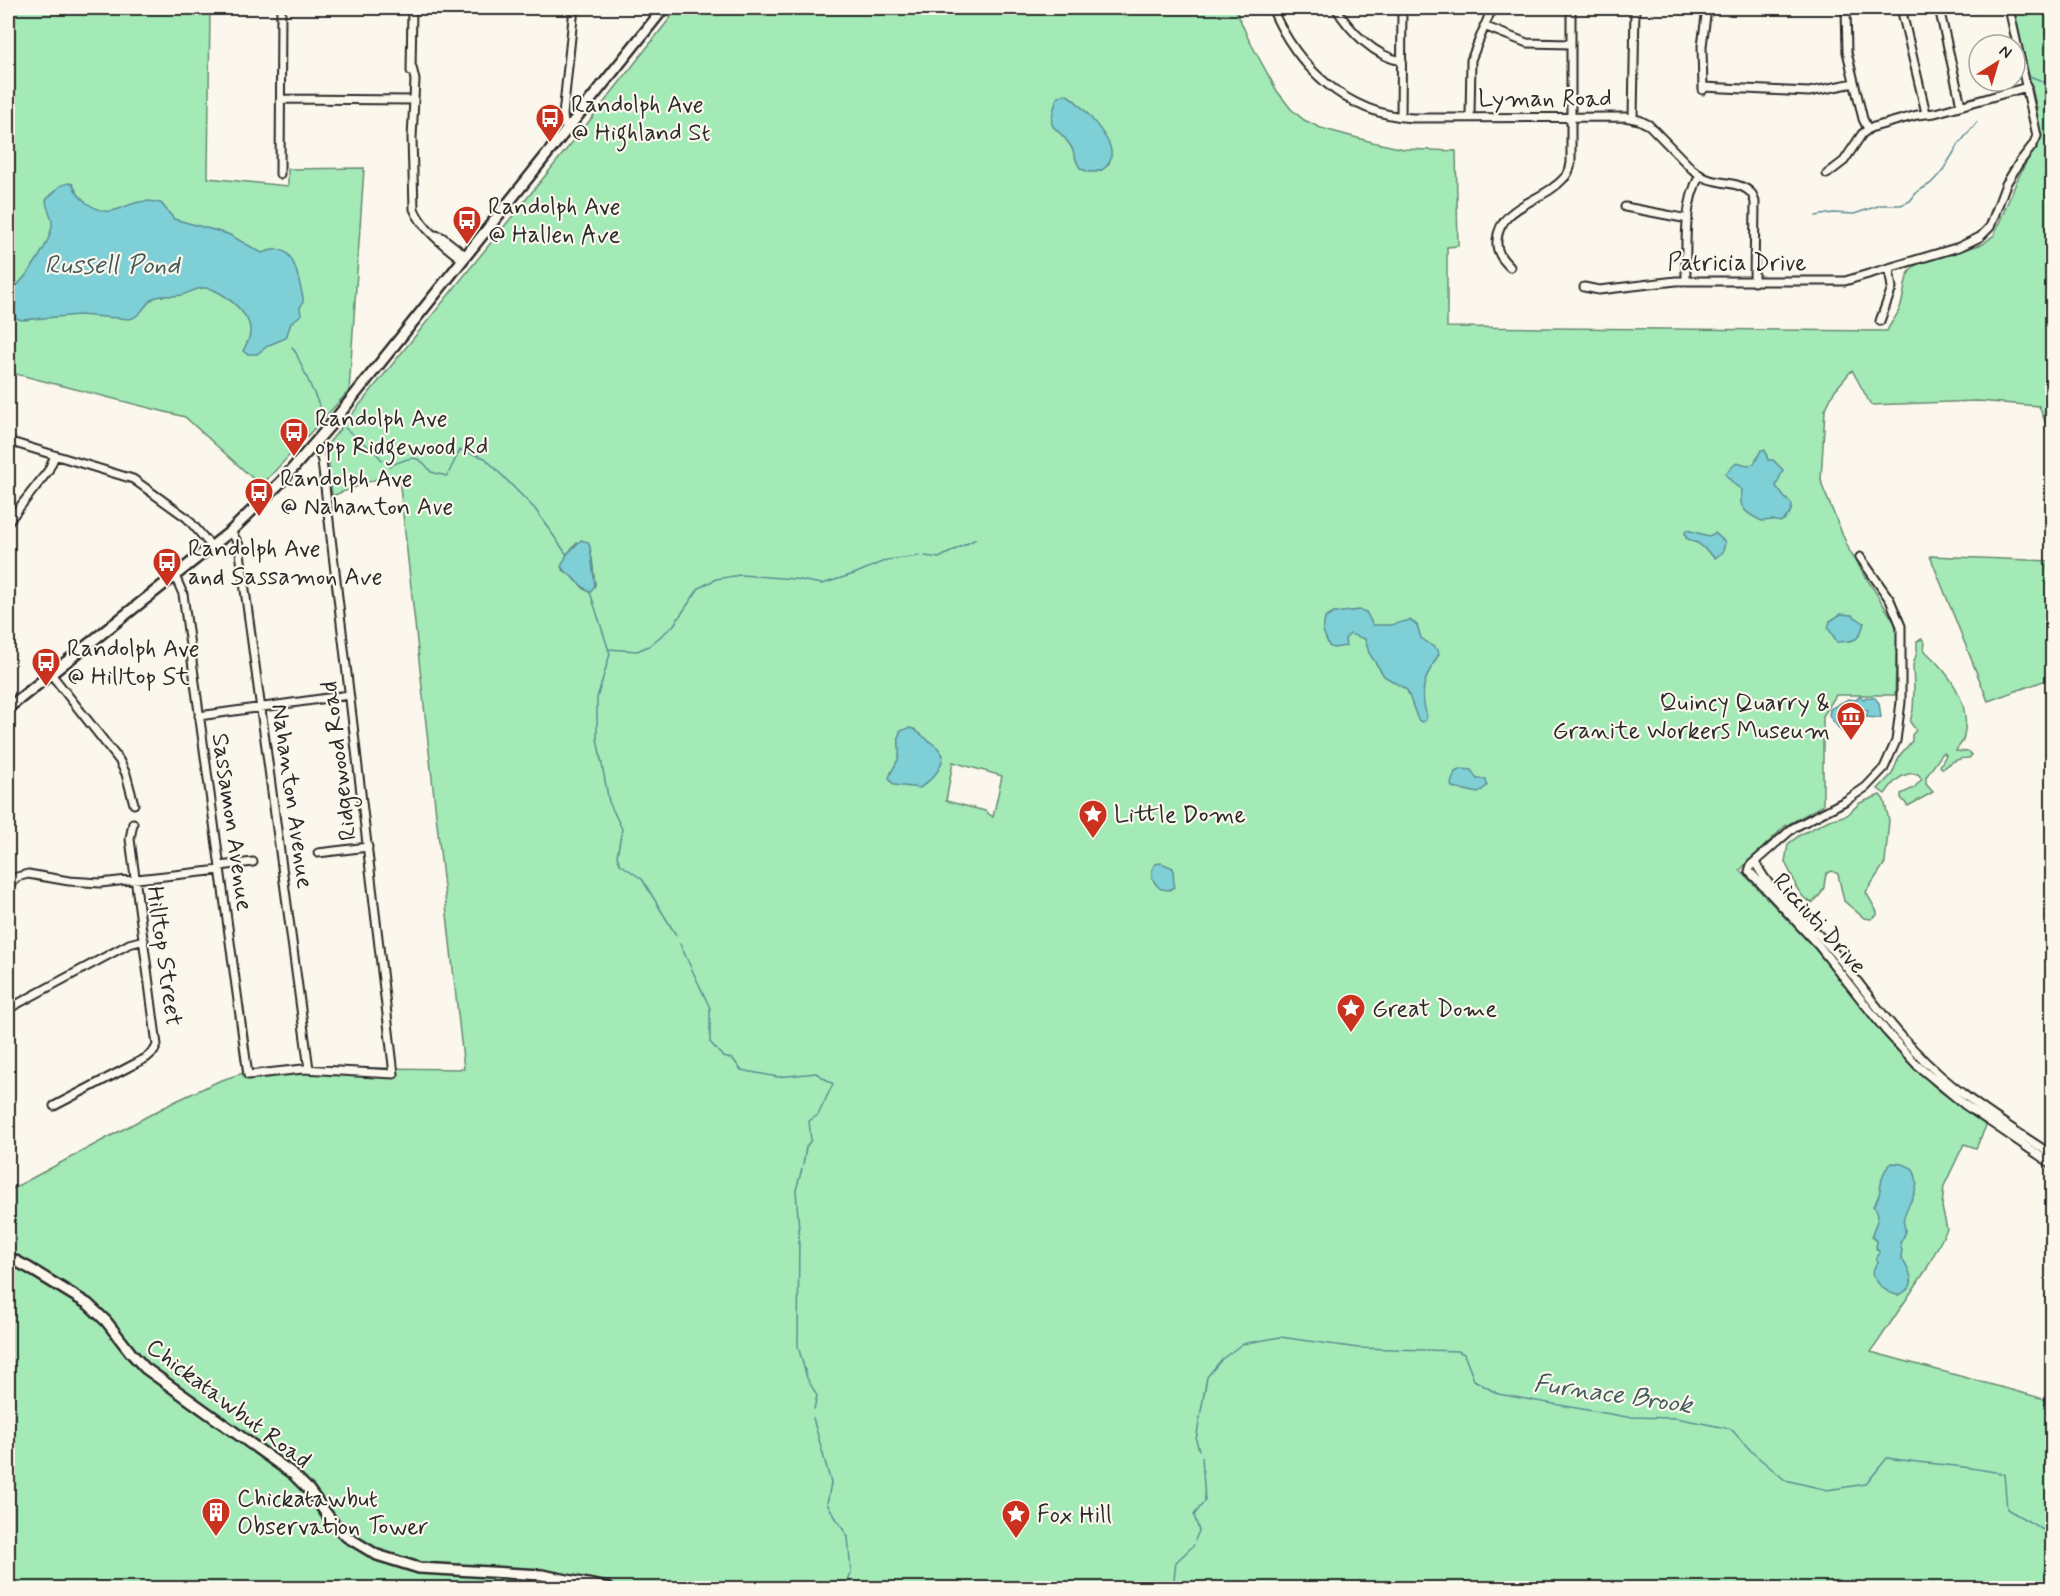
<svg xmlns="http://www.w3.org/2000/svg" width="2060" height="1596" font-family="Mynerve,sans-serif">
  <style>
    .green { fill: #a3eab7; stroke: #678a71; stroke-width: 1.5; fill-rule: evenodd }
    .water { fill: #7ecfd6; stroke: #5d8d92; stroke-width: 1.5 }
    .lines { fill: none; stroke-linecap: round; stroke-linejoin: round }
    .stream { stroke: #5d8d92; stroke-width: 1.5 }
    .minor-casing { stroke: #2b2b2b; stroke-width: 11 }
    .major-casing { stroke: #2b2b2b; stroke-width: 14 }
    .minor { stroke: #fbf7ec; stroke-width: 7 }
    .major { stroke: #fbf7ec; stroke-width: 9 }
    .labels { text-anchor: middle; stroke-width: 4.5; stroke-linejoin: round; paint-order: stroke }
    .street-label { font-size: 24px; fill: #2b2b2b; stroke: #fbf7ec }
    .poi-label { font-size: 24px; fill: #2b2b2b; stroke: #fbf7ec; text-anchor: start }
    .water-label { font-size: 26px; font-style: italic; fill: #445c5e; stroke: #fbf7ec }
  </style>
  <rect width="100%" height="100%" fill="#fbf7ec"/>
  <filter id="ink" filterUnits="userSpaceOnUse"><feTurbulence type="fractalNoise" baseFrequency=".0167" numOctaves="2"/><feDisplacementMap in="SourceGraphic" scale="12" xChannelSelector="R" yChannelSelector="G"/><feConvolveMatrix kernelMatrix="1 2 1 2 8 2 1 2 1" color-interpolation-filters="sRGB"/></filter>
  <g filter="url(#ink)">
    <path class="green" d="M 8,8 L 210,8 L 208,178 L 288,186 L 288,169 L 364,168 L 349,391 L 261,486 L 185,417 L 8,372 Z
      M 678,8 L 760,8 L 805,12 L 840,8 L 1235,8 L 1248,38 L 1277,91 L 1291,109 L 1304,120 L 1321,128 L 1372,142 L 1404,149 L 1456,151 L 1458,246 L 1447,247 L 1447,327 L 1887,331 C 1890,323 1896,318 1899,310 C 1907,294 1901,272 1919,263 L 1983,244 L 1994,235 L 2018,178 L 2039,138 L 2039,129 L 2034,110 L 2037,109 L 2013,8 L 2052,8 L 2052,440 L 2039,406 L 1977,401 L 1871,405 L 1852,370 L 1835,390 L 1825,410 L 1821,480 L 1823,488 L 1850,552 L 1895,623 L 1897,635 L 1895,695 L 1836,695 L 1823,716 L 1823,805 L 1785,826 L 1740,870 L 1815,949 L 1904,1058 L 1937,1089 L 1986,1126 L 1976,1148 L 1964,1144 L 1944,1186 L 1942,1207 L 1947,1229 L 1926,1270 L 1871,1352 L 2052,1401 L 2052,1588 L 8,1588 L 8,1191 L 174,1102 L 219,1081 L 243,1073 L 283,1067 L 464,1069 L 399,478 L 382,477 L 332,496 L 327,445 L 583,129 ZM 577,543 L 592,558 L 595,585 L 585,590 L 574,577 L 563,570 L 567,554 ZM 953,762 L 1002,776 L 993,817 L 985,811 L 946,801 Z
      M 1930,556 L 2052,561 L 2052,678 L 1988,701 Z
      M 1922,639 L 1925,643 L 1924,649 L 1926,652 C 1950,674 1973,705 1963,740 C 1962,744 1957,747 1956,751 L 1969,752 L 1972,755 L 1969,758 C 1958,758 1952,761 1943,769 L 1940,766 L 1946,755 L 1944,753 L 1942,754 L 1926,777 L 1926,784 L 1933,792 L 1908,806 L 1901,798 L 1901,794 L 1914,788 L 1922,779 L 1918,774 C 1903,771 1893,782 1885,794 L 1878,789 L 1892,774 L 1900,755 L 1912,741 L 1912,735 L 1916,730 L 1910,722 L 1913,710 L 1914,689 L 1913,665 L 1917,652 L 1917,641 Z
      M 1880,795 L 1884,800 L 1889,820 L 1885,863 L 1866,892 L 1877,912 L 1877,915 L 1871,919 L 1864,918 L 1844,901 L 1838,874 L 1832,871 L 1827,873 C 1824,878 1825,882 1824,887 C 1823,892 1816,900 1812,903 L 1804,898 L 1796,887 L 1794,880 L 1785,862 L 1788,844 L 1800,835 L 1829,820 L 1847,815 L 1860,803 Z"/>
    <path class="water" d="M 1065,94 C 1077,99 1110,137 1111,151 C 1113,170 1094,177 1080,168 C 1075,161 1075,152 1070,145 C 1052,119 1046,135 1057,98 Z
      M 68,183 L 73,184 C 75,192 80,197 87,203 C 113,222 122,202 147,201 C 152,201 157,203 161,203 L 174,219 L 228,234 L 262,253 C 268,251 275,248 281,250 C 296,254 299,284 303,297 L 303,302 L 300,308 L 301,315 L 291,323 L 286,338 L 269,345 L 257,354 L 247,354 L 243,351 C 246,344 251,338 250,330 C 250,313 220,288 204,288 C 196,288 189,293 182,295 C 173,297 163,294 154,298 C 144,304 142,316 130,319 L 79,315 L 22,320 L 8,316 L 8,292 C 24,283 52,242 52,223 C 52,215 46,208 46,200 L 60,186 Z
      M 1761,450 L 1765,450 L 1768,460 L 1773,460 L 1783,470 L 1776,486 L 1784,497 L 1792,504 C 1792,512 1787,519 1780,522 L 1773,520 L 1762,521 C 1754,517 1740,511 1741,500 C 1741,497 1742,493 1742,490 L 1735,485 L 1725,474 L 1737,462 L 1747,465 L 1754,464 Z
      M 1687,530 L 1709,536 L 1715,533 L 1725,542 L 1723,552 L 1715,558 L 1699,544 L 1686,538 L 1685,532 Z
      M 581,540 L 588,542 L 590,547 L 595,585 L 590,593 L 561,567 L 567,554 Z
      M 1359,610 L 1366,612 L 1373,625 L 1391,625 L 1410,620 L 1417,625 L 1421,638 L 1438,650 L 1439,654 C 1424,678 1419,690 1427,717 L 1425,721 L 1422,722 L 1418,720 L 1407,690 L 1384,676 L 1369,653 L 1365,639 L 1350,634 L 1345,639 L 1346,646 L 1333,648 L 1329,646 L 1323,631 L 1325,618 L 1334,613 Z
      M 1841,614 L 1852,615 L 1864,623 C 1859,642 1855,641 1837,642 L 1828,628 L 1830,621 Z
      M 1860,696 L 1864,699 L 1866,697 L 1875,698 L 1879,703 L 1881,717 L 1879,718 L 1866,717 L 1868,711 L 1866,710 L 1853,718 L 1842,732 L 1829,716 L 1830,709 L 1848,699 L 1856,700 Z
      M 909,728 L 914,729 L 938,748 L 943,755 C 942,770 932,779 920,788 L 894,785 L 889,779 C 890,771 897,765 899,756 C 900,747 897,741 900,731 Z
      M 1461,769 L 1471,770 L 1477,779 L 1486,779 L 1487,786 L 1478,793 L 1452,787 L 1451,784 L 1455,772 Z
      M 1161,863 L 1173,868 L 1174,887 L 1169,890 L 1161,889 C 1152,882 1149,873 1155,864 Z
      M 1892,1163 L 1903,1164 L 1912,1168 C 1924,1188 1910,1197 1904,1217 C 1901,1228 1911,1227 1900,1243 L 1902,1250 L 1901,1257 C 1909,1271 1921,1286 1898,1295 C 1887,1294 1876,1283 1872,1273 L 1876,1264 L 1878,1262 L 1876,1258 L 1880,1253 L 1876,1248 L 1877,1241 L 1872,1237 C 1873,1225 1884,1216 1873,1206 C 1885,1192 1876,1175 1892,1163 Z"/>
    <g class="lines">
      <path class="stream" d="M 2027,75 L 2052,85
        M 2007,87 L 2019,77
        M 1816,216 L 1833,213 L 1854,214 L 1881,205 L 1901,205 L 1910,201 L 1917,192 L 1930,184 L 1941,173 L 1959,144 L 1977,122
        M 292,347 L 296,353 L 320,407 L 326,414
        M 345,428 L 376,453 L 382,460
        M 387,465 L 390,466 C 409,458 417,451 431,472 L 447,476 L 460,450 L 485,458 L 535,509 L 567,555
        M 925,556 L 939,558 L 976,539
        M 590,592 L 610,654 L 597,698 L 597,738 L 609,802 L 622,829 L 617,856 L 620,864 L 642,879 L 676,935
        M 608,649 L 637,651 L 649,646 L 673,626 L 699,588 L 716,579 L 740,575 L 794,579 L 822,584 L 854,574 L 887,560 L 919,556
        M 680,944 L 710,1008 L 710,1042 L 723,1057 L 733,1059 L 741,1070 L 778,1077 L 816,1073 L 833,1084 L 818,1115 L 809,1121 L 811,1140 L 806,1147 L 803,1165
        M 802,1169 L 796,1190 L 799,1230 L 798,1346 L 807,1378 L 817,1396 L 814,1409
        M 813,1418 L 831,1483 L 827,1504 L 848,1537 L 851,1573 L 846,1588
        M 1199,1450 L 1196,1440 L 1207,1377 L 1222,1359 L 1242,1344 L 1280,1337 L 1358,1348 L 1458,1351 L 1464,1354 L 1474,1380 L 1498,1394 L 1627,1417 L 1676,1418 L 1731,1429 L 1753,1453 L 1785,1480 L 1827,1490 L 1866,1484 L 1887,1458 C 1925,1464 1966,1465 2004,1474 L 2007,1509 L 2052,1535
        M 1195,1540 L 1199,1531 L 1194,1515 L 1205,1501 L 1202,1457
        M 1173,1588 L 1176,1562 L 1194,1545"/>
      <g class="minor-casing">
        <path id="minor" d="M 1272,8 C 1296,66 1346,114 1412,118 L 1625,117 L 1639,120 L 1649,125 L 1692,169 L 1703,177 C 1718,185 1740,180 1752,194 L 1755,202 L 1754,282
          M 1336,8 C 1349,30 1375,57 1402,61
          M 1846,8 L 1847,52 L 1863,119 L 1868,129
          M 1901,8 L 1926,113
          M 1939,8 L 1961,105
          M 1965,8 L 1979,8
          M 1484,26 L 1527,43 L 1571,44
          M 412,67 L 415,80 L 412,138 L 414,209 C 422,229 446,247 463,260
          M 411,71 L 412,8
          M 1703,87 L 1809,92 L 1854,83
          M 1703,90 L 1702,46 L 1707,8
          M 281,99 L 414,100
          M 1401,117 L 1402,8
          M 1470,117 L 1471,60 L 1492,8
          M 1633,118 L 1635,8
          M 569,129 L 564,124 L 563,115 L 574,8
          M 280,174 L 281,8
          M 1827,174 L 1844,161 L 1862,134 L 1870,128 L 1917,115 L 1935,113 L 2027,87
          M 1625,207 L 1688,219
          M 436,235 L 442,237 L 466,256
          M 1510,267 C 1502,259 1496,252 1497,240 C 1500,205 1544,201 1563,179 C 1568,175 1570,169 1571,163 L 1571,8
          M 1686,281 C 1686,249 1683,204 1700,175
          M 1584,287 L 1599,290 L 1676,281 L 1845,281 L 1959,247 L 1980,237 L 1990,227 L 2006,184 L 2019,163 L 2033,145 L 2037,136 L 2009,8
          M 1880,321 L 1892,288 L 1889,269
          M 8,441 L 133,479 L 187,518 L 212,547
          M 8,522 L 48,471 L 55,456
          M 231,531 L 239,545 L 309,1069
          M 1860,557 L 1890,600 L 1901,626 L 1901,702 L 1896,741 L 1884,768 L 1866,787 L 1847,800 L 1793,828 L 1751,865 L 1749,871 L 1819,946 L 1886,1031 L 1918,1066 L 1965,1105 L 2052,1164
          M 175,576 L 183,594 L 248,1075 L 303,1069 L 394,1074 L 322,461 L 320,455 L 313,447
          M 51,674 L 119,760 L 126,774 L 134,804
          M 199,716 L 349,695
          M 318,853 L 368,847
          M 1755,862 C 1771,894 1803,917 1827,944 C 1857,978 1882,1017 1914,1050 C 1954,1093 2004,1123 2052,1155
          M 220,866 L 253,862
          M 8,886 L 17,877 L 28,874 L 69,881 L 100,883 L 220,870
          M 8,1009 L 129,944 L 144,940
          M 54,1106 L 146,1058 L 154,1051 L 157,1045 L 130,839 L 133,823"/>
      </g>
      <g class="major-casing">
        <path id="major" d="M 8,708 L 231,531 L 281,482 L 333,422 L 664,8
          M 8,1257 L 29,1268 L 88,1304 L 106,1321 L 131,1353 L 145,1368 L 293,1474 L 309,1490 L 334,1524 L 347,1537 L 377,1555 L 419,1568 L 542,1575 L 608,1588"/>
      </g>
      <use href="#minor" class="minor"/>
      <use href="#major" class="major"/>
    </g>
  </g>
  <defs>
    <g id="bus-pin" transform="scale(1.5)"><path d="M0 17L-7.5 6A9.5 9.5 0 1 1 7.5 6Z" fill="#c8321e" stroke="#fbf7ec"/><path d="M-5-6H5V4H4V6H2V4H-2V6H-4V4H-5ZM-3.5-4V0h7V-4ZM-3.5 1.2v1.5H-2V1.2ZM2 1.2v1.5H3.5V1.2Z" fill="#fff"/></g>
    <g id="museum-pin" transform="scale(1.5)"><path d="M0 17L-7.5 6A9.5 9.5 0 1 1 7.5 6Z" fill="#c8321e" stroke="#fbf7ec"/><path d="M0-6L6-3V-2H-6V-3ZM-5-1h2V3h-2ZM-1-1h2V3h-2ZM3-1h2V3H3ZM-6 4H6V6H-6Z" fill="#fff"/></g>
    <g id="sight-pin" transform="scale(1.5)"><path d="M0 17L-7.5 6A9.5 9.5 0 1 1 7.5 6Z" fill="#c8321e" stroke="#fbf7ec"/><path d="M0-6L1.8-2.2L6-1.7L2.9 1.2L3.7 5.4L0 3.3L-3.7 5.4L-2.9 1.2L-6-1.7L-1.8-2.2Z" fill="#fff"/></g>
    <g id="building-pin" transform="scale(1.5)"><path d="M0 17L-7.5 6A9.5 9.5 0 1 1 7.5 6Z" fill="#c8321e" stroke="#fbf7ec"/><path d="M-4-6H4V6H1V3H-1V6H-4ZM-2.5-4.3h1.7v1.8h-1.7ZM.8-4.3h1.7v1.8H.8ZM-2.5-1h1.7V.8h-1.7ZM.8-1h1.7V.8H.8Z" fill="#fff"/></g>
  </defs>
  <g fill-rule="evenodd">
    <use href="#bus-pin" x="550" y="118"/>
    <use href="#bus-pin" x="467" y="220"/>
    <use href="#bus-pin" x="294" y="432"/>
    <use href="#bus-pin" x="259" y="492"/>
    <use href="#bus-pin" x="167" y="562"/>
    <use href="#bus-pin" x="46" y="662"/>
    <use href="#museum-pin" x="1851" y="716"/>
    <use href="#sight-pin" x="1093" y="814"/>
    <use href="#sight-pin" x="1351" y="1008"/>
    <use href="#building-pin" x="216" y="1512"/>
    <use href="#sight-pin" x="1016" y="1514"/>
  </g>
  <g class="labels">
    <g class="street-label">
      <text x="1545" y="106">Lyman Road</text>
      <text x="1737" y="270">Patricia Drive</text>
      <text transform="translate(338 761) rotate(-97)" y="8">Ridgewood Road</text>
      <text transform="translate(293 796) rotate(82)" y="8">Nahanton Avenue</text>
      <text transform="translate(233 822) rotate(82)" y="8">Sassamon Avenue</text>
      <text transform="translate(1820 923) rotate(48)" y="8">Ricciuti Drive</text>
      <text transform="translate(165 956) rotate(82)" y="8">Hilltop Street</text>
      <text transform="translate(229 1403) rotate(37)" y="8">Chickatawbut Road</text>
    </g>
    <g class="poi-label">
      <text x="571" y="112">Randolph Ave<tspan x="571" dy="28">@ Highland St</tspan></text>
      <text x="488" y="214">Randolph Ave<tspan x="488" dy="28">@ Hallen Ave</tspan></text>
      <text x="315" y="426">Randolph Ave<tspan x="315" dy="28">opp Ridgewood Rd</tspan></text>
      <text x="280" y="486">Randolph Ave<tspan x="280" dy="28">@ Nahanton Ave</tspan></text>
      <text x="188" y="556">Randolph Ave<tspan x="188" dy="28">and Sassamon Ave</tspan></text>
      <text x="67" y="656">Randolph Ave<tspan x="67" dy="28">@ Hilltop St</tspan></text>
      <text x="1830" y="710" text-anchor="end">Quincy Quarry &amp;<tspan x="1830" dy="28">Granite Workers Museum</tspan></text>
      <text x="1114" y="822">Little Dome</text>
      <text x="1372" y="1016">Great Dome</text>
      <text x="237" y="1506">Chickatawbut<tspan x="237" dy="28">Observation Tower</tspan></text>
      <text x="1037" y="1522">Fox Hill</text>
    </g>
    <g class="water-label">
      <text x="112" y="273">Russell Pond</text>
      <text transform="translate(1613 1393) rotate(8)" y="9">Furnace Brook</text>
    </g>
  </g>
  <rect width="2060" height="1596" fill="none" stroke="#fbf7ec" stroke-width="30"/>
  <rect x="15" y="15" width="2030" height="1566" fill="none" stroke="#2b2b2b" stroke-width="2" filter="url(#ink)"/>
  <g transform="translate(1997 63) rotate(37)"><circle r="28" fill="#fbf7ec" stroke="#a8a59f" stroke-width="1.5"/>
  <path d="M0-4.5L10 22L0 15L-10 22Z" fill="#c8321e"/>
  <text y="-9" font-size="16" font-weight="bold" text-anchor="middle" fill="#2b2b2b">N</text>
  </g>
</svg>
